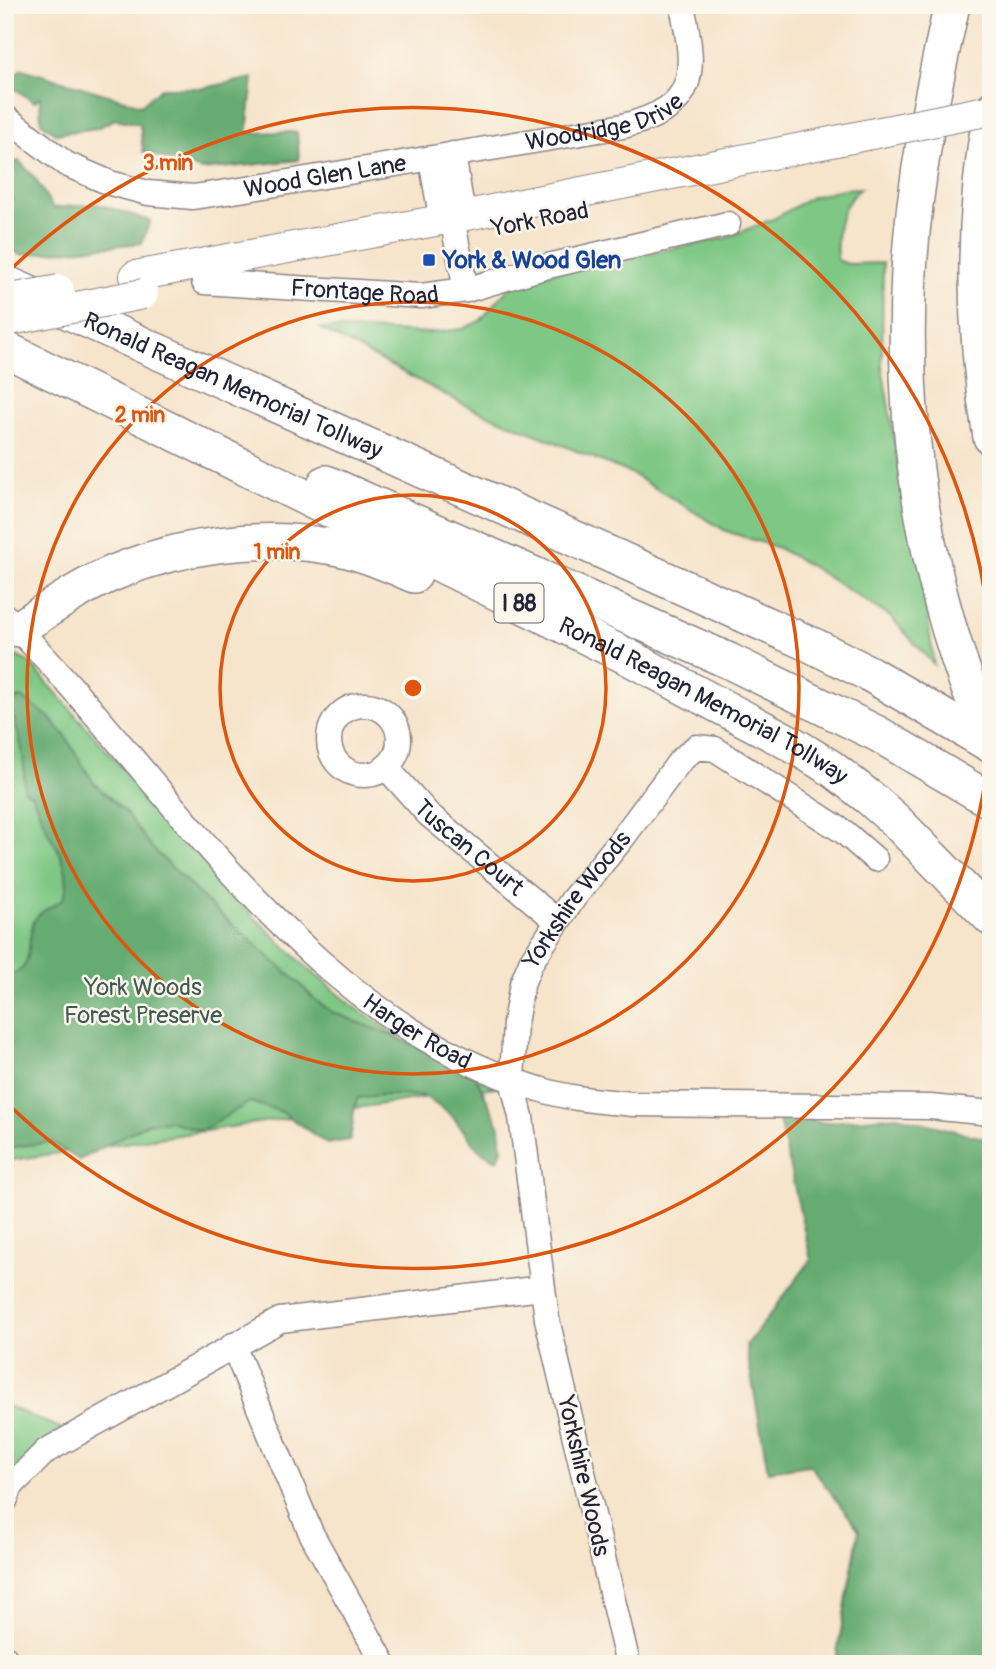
<svg xmlns="http://www.w3.org/2000/svg" width="996" height="1669" font-family="Pangolin,sans-serif">
  <style>
    .green { fill: #7ec784; stroke: #507460; stroke-width: 2 }
    .forest { fill: #66ac72; stroke: #446756; stroke-width: 2 }
    .lines { fill: none; stroke-linecap: round; stroke-linejoin: round }
    .minor-casing { stroke: #8c8383; stroke-width: 27 }
    .major-casing { stroke: #8c8383; stroke-width: 32 }
    .highway-casing { stroke: #8c8383; stroke-width: 38 }
    .minor { stroke: #fff; stroke-width: 24 }
    .major { stroke: #fff; stroke-width: 30 }
    .highway { stroke: #fff; stroke-width: 35 }
    .major-bridge-casing { stroke: #8c8383; stroke-width: 32; stroke-linecap: butt }
    .major-bridge { stroke: #fff; stroke-width: 30 }
    .ring { fill: none; stroke: #de560e; stroke-width: 3.5 }
    .transit-dot { fill: #1a4fb4; stroke: #fbf7ec; stroke-width: 2.5 }
    .labels { text-anchor: middle; stroke-width: 5; stroke-linejoin: round; paint-order: stroke }
    .shield { fill: #fbf7ec; stroke: #636270; stroke-width: 2 }
    .shield-label { font-size: 23px; font-weight: bold; fill: #22223b }
    .street-label { font-size: 24px; fill: #22223b; stroke: #fbf7ec }
    .transit-label { font-size: 24px; font-weight: bold; fill: #164399; stroke: #fbf7ec; text-anchor: start }
    .park-label { font-size: 24px; fill: #425c55; stroke: #fbf7ec }
    .centre { fill: #de560e; stroke: #fbf7ec; stroke-width: 3.5 }
    .ring-label { font-size: 21px; text-anchor: middle; font-weight: bold; fill: #de560e; stroke: #fbf7ec; stroke-width: 5; stroke-linejoin: round; paint-order: stroke }
  </style>
  <rect width="100%" height="100%" fill="#fbf7ec"/>
  <filter id="ink" filterUnits="userSpaceOnUse"><feTurbulence type="fractalNoise" baseFrequency=".0143" numOctaves="2"/><feDisplacementMap in="SourceGraphic" scale="14" xChannelSelector="R" yChannelSelector="G"/><feConvolveMatrix kernelMatrix="1 2 1 2 8 2 1 2 1" color-interpolation-filters="sRGB"/></filter>
  <filter id="wash" filterUnits="userSpaceOnUse"><feTurbulence type="fractalNoise" baseFrequency=".00686" numOctaves="4" result="noise"/><feDisplacementMap in="SourceGraphic" scale="28" xChannelSelector="R" yChannelSelector="G"/><feGaussianBlur stdDeviation="1.57" result="paint"/><feColorMatrix in="noise" values="0 0 0 0 0 0 0 0 0 0 0 0 0 0 0 0 0 1.4 0 .05"/><feComposite in="paint" operator="in"/></filter>
  <g filter="url(#wash)">
    <rect width="100%" height="100%" fill="#f6e4cb"/>
    <path class="green" d="M 861,188 C 839,205 835,234 837,260 L 848,264 L 883,263 L 882,366 L 903,494 L 918,548 L 934,665 L 892,618 L 807,564 L 778,548 L 726,531 L 630,473 L 467,406 L 319,328 L 430,333 L 462,329 L 480,321 L 508,289 L 537,275 L 726,238 L 775,218 L 812,197 L 843,189 Z
      M 5,650 L 30,663 L 247,910 L 305,966 L 353,1006 L 401,1039 L 495,1087 L 5,1161 Z
      M 5,1405 L 67,1431 L 5,1481 Z"/>
    <path class="forest" d="M 22,69 L 141,105 L 161,88 L 204,88 L 253,78 L 247,133 L 297,132 L 299,160 L 202,170 L 143,152 L 140,124 L 115,119 L 97,128 L 56,134 L 41,122 L 40,97 L 34,102 L 5,82 Z
      M 19,161 L 35,178 L 53,208 L 98,204 L 150,221 L 142,243 L 22,255 L 5,248 L 5,198 L 13,200 L 5,187 L 5,163 Z
      M 21,697 L 49,717 L 64,734 L 93,782 L 125,812 L 152,848 L 209,904 L 299,983 L 314,999 L 332,1012 L 401,1039 L 475,1075 L 500,1127 L 502,1150 L 497,1160 L 479,1150 L 451,1115 L 424,1096 L 380,1095 L 358,1098 C 351,1111 355,1126 349,1140 L 327,1144 L 282,1112 L 250,1102 L 201,1131 L 170,1121 L 148,1123 L 79,1160 L 52,1142 L 5,1148 L 5,973 C 37,978 25,935 35,919 C 41,910 55,906 63,899 L 67,886 L 66,872 L 60,853 L 49,834 L 32,795 L 24,790 C 26,760 20,730 7,703 Z
      M 777,1111 L 822,1123 L 897,1116 L 991,1140 L 991,1656 L 980,1664 L 835,1664 L 859,1530 L 810,1465 L 768,1471 L 746,1346 L 811,1260 Z"/>
  </g>
  <g filter="url(#ink)">
    <g class="lines">
      <g class="minor-casing">
        <g id="minor">
          <path id="s1" d="M 5,117 L 66,164 L 110,183 L 148,193 L 193,197 L 247,189 L 623,126 C 699,108 696,73 682,5"/>
          <path d="M 453,154 L 461,204 L 452,218 L 466,290"/>
          <path d="M 431,159 L 440,210 L 452,218"/>
          <path id="s2" d="M 204,282 L 421,296 L 466,290 L 544,267 L 728,224"/>
          <path id="s3" d="M 5,616 C 171,781 301,1018 539,1089 C 569,1099 602,1101 633,1104 L 930,1107 L 991,1113"/>
          <circle cx="364" cy="740" r="35"/>
          <path id="s4" d="M 386,767 L 428,814 L 557,921"/>
          <path d="M 233,1345 L 311,1533 L 384,1664"/>
          <path d="M 5,1501 L 11,1486 L 46,1451 L 280,1320 L 542,1288"/>
          <path d="M 5,1658 L 6,1664"/>
          <path id="s5" d="M 628,1664 L 547,1319 L 521,1117 L 512,1080 L 515,1023 L 522,984 L 531,962 L 573,899 L 621,840 L 680,761 L 696,747 L 715,749 L 844,832 L 875,859"/>
        </g>
      </g>
      <g class="major-casing">
        <path id="major" d="M 135,276 L 452,218 L 866,135"/>
      </g>
      <g class="highway-casing">
        <g id="highway">
          <path d="M 952,5 C 932,93 914,182 909,272 C 900,432 926,595 991,743"/>
          <path d="M 991,110 C 972,220 972,327 991,437"/>
          <path id="s6" d="M 5,283 L 814,646 L 870,674 L 991,745"/>
          <path id="s7" d="M 5,349 L 628,657 L 792,744 L 831,768 L 871,799 L 896,821 L 991,918"/>
          <path d="M 326,483 L 729,661 L 878,734 L 991,801"/>
          <path d="M 18,629 C 49,609 81,586 116,572 C 181,545 258,535 327,546 C 357,550 386,563 414,575"/>
        </g>
      </g>
      <use href="#minor" class="minor"/>
      <use href="#major" class="major"/>
      <use href="#highway" class="highway"/>
      <g class="major-bridge-casing">
        <path id="major-bridge" d="M 866,135 L 991,110
          M 5,300 L 59,290
          M 5,321 L 143,294"/>
      </g>
      <use href="#major-bridge" class="major-bridge"/>
    </g>
  </g>
  <g class="ring">
    <circle cx="413" cy="688" r="193"/>
    <circle cx="413" cy="688" r="386"/>
    <path d="M990 744A580 580 0 0 1 6 1102M6 274A580 580 0 0 1 990 632"/>
  </g>
  <rect class="transit-dot" x="422" y="253" width="14" height="14" rx="3.5"/>
  <g class="labels">
    <rect class="shield" x="494.5" y="583.5" width="49" height="39" rx="5"/>
    <g class="shield-label">
      <text x="519" y="611">I 88</text>
    </g>
    <g class="street-label">
      <text dy="8" stroke="none"><textPath href="#s1" startOffset="628">Woodridge Drive</textPath></text>
      <text dy="8" stroke="none"><textPath href="#s1" startOffset="343">Wood Glen Lane</textPath></text>
      <text transform="translate(540 219) rotate(-11)" y="8">York Road</text>
      <text dy="8" stroke="none"><textPath href="#s2" startOffset="161">Frontage Road</textPath></text>
      <text dy="8" stroke="none"><textPath href="#s6" startOffset="250">Ronald Reagan Memorial Tollway</textPath></text>
      <text dy="8" stroke="none"><textPath href="#s7" startOffset="782">Ronald Reagan Memorial Tollway</textPath></text>
      <text dy="8" stroke="none"><textPath href="#s4" startOffset="116">Tuscan Court</textPath></text>
      <text dy="8" stroke="none"><textPath href="#s5" startOffset="794">Yorkshire Woods</textPath></text>
      <text dy="8" stroke="none"><textPath href="#s3" startOffset="588">Harger Road</textPath></text>
      <text transform="translate(584 1476) rotate(77)" y="8">Yorkshire Woods</text>
    </g>
    <g class="transit-label">
      <text x="443" y="268">York &amp; Wood Glen</text>
    </g>
    <g class="park-label">
      <text x="143" y="995">York Woods<tspan x="143" dy="28">Forest Preserve</tspan></text>
    </g>
  </g>
  <circle cx="413" cy="688" r="10" class="centre"/>
  <g class="ring-label">
    <text x="168" y="170">3 min</text>
    <text x="140" y="422">2 min</text>
    <text x="277" y="559">1 min</text>
  </g>
  <rect width="996" height="1669" fill="none" stroke="#fbf7ec" stroke-width="28"/>
</svg>
